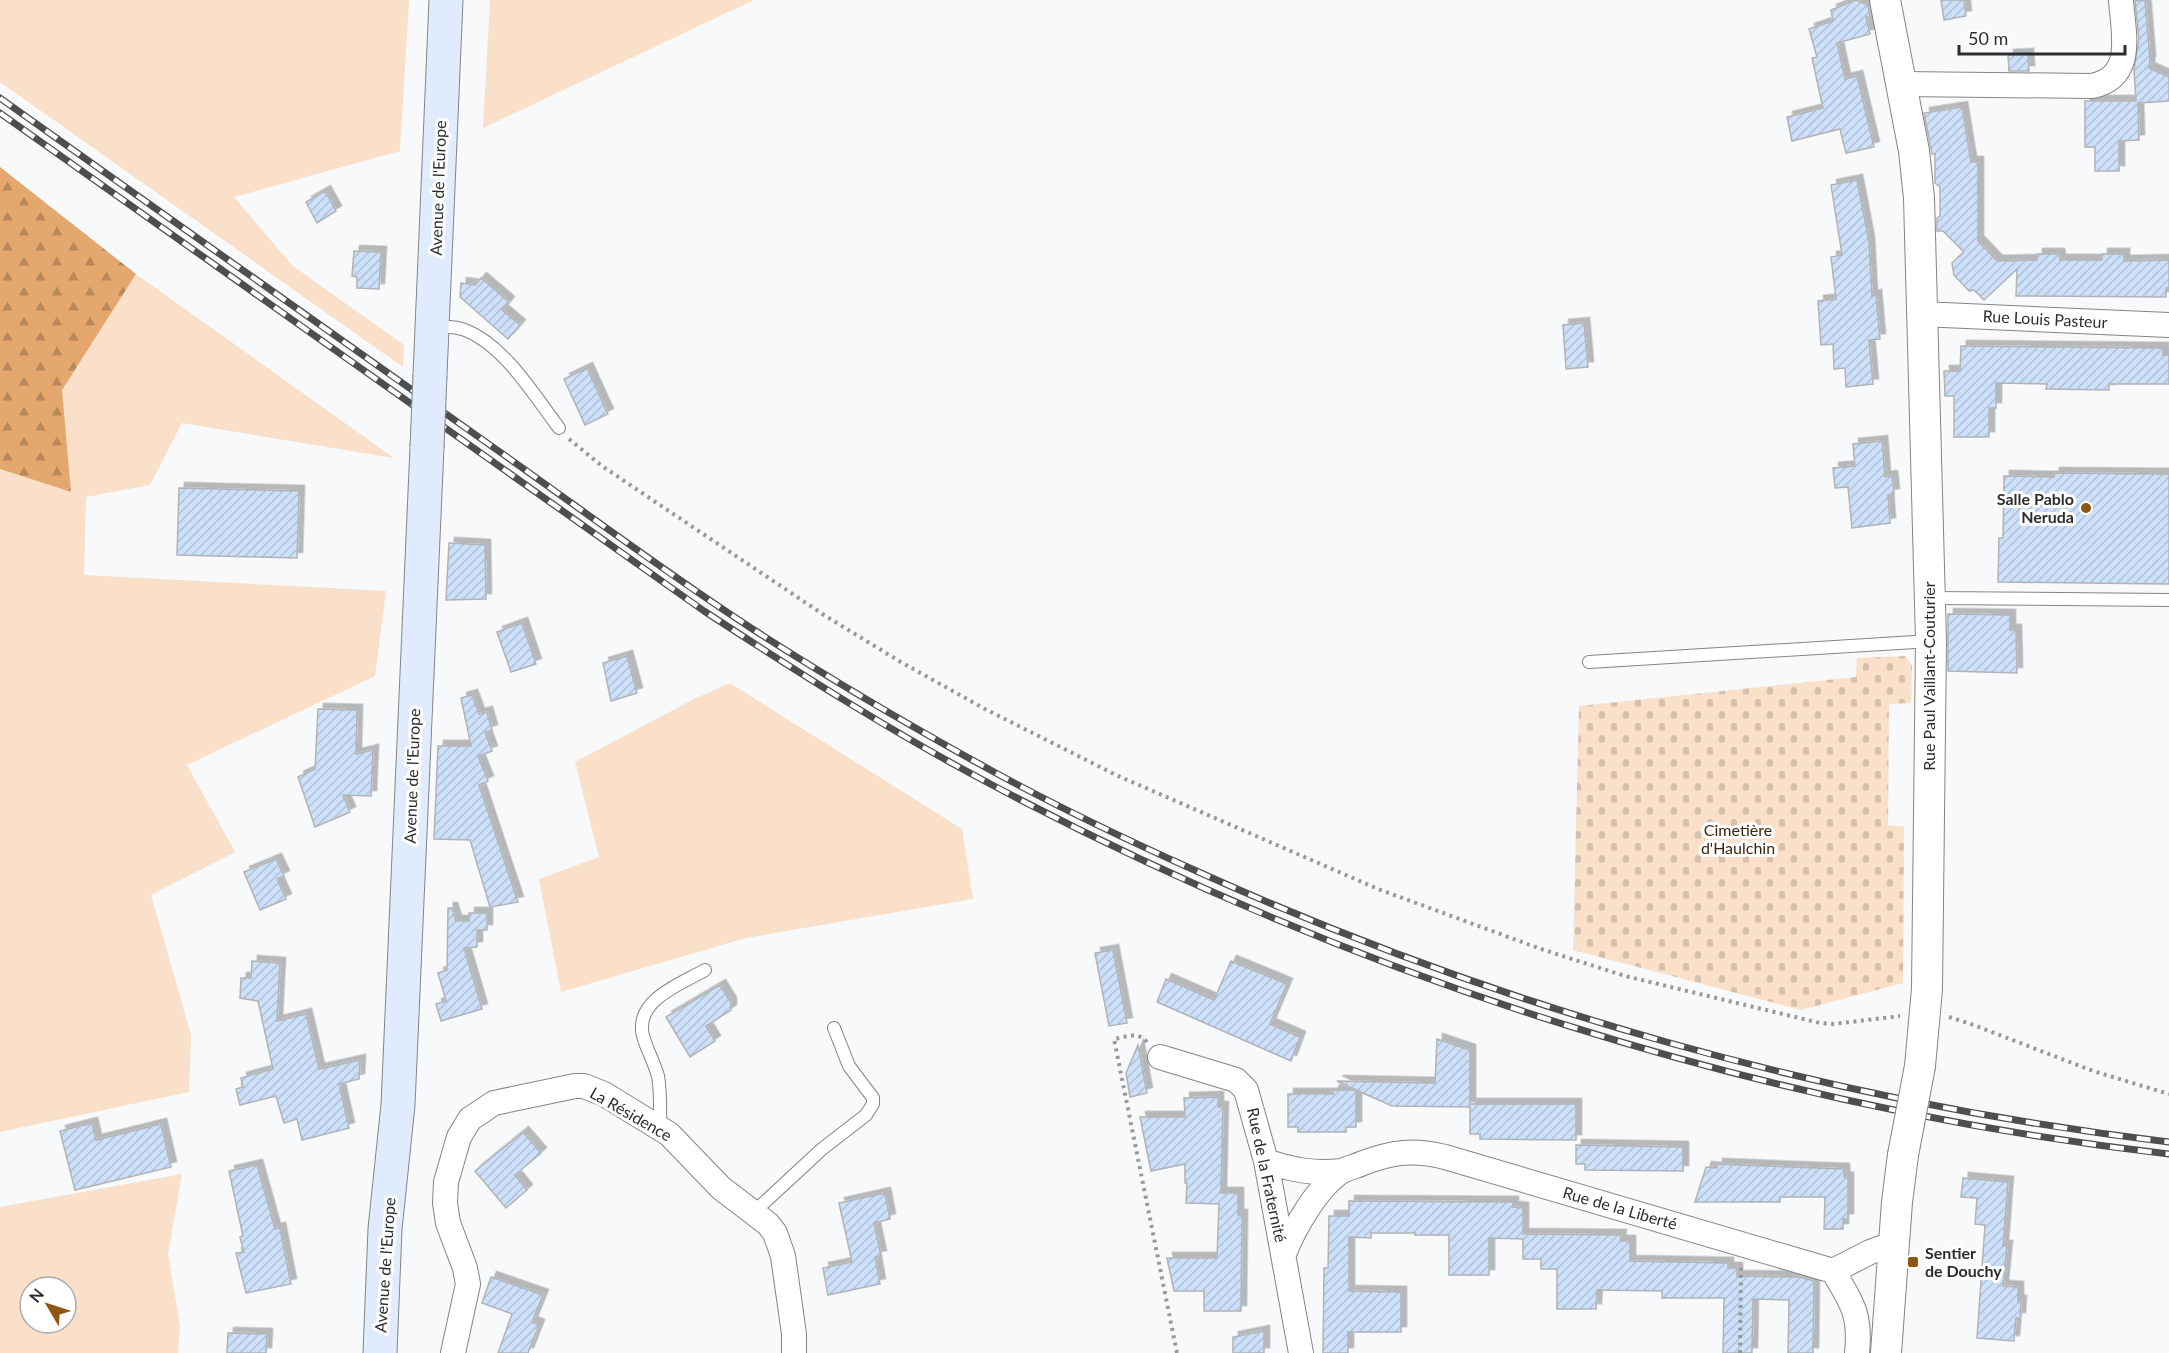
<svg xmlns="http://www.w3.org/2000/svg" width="2169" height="1353" font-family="Lato,sans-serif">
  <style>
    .green { fill: #fae0c9; fill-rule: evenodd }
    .forest { fill: url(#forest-firs) }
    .cemetery { fill: url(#cemetery-stones) }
    .building { fill: url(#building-hatch); stroke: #b1b3b6; stroke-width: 1.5; filter: url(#shadow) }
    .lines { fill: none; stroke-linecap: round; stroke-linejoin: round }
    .service-casing { stroke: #838487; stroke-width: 14 }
    .minor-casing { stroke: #838487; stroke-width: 26 }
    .tertiary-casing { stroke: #838487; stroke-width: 32 }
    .secondary-casing { stroke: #838487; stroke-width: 35 }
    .path { stroke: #97999a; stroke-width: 4; stroke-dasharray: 3 4.5; stroke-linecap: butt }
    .service { stroke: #fff; stroke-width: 12 }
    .minor { stroke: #fff; stroke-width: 24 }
    .tertiary { stroke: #fff; stroke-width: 30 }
    .secondary { stroke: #e0ecfe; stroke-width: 33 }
    .rail-casing { stroke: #4c4e4f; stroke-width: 7 }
    .rail { stroke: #fff; stroke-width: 4.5; stroke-dasharray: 14; stroke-linecap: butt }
    .tertiary-bridge-casing { stroke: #838487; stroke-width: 32; stroke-linecap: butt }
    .secondary-bridge-casing { stroke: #838487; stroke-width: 35; stroke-linecap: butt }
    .tertiary-bridge { stroke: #fff; stroke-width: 30 }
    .secondary-bridge { stroke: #e0ecfe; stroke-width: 33 }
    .poi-dot { fill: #8f5610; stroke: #fff; stroke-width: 2 }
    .labels { text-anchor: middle; stroke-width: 6; stroke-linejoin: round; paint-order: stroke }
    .street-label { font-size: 16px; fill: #2c2d2e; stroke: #fff }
    .poi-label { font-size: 16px; font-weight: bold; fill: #2c2d2e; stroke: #fff; text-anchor: end }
    .park-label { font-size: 16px; fill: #3d250b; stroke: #fff }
  </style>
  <defs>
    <pattern id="forest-firs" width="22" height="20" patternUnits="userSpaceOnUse" patternTransform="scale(1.5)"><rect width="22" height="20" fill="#e4a76d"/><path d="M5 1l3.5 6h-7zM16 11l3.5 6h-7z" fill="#b9885a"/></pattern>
    <pattern id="cemetery-stones" width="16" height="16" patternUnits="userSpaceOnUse" patternTransform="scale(1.5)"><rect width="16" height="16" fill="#fae0c9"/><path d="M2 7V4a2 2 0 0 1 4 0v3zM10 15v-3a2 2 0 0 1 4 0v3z" fill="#d6c0ad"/></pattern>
    <pattern id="building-hatch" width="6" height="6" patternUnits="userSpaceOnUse" patternTransform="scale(1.5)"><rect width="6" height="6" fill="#cde0fa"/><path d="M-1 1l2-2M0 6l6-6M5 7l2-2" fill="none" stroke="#b0c0d7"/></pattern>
    <filter id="shadow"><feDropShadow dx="5.5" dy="-5.5" stdDeviation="0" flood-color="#0004"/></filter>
  </defs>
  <rect width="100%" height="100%" fill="#f7f9fb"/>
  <path class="green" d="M 0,0 L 409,0 L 400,151 L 234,197 L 293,266 L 404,345 L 403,367 L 0,82 Z
    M 490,0 L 754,0 L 483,128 Z
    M 136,274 L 394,458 L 182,423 L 150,485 L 86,497 L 84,575 L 386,591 L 375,676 L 187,765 L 235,852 L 151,895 L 191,1035 L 189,1092 L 0,1132 L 0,469 L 71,492 L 61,390 Z
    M 730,683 L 962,829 L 973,899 L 746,938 L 561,992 L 539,879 L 599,857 L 575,762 L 694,699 Z
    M 182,1174 L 168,1254 L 180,1326 L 178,1353 L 0,1353 L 0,1207 ZM 30,1287 L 66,1287 L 66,1323 L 30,1323 Z"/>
  <path class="forest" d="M 0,167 L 136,274 L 62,390 L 71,492 L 0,469 Z"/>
  <path class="cemetery" d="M 1906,656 L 1912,666 L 1911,703 L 1889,704 L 1888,825 L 1904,827 L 1903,983 L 1801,1010 L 1573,950 L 1579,706 L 1856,677 L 1857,658 Z"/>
  <path class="building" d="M 1856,0 L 1868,5 L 1870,16 L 1866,17 L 1870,34 L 1837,43 L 1845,79 L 1857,76 L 1874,147 L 1846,153 L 1840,129 L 1792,141 L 1787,117 L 1823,108 L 1812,58 L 1817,57 L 1809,29 L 1833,21 L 1831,10 Z
    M 1941,0 L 1964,0 L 1966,16 L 1944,20 Z
    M 2145,0 L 2150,60 L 2149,68 L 2169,77 L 2169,101 L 2138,103 L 2139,140 L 2119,141 L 2119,171 L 2095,171 L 2095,147 L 2085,147 L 2085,101 L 2136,101 L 2134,69 L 2139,39 L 2135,1 Z
    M 2028,54 L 2029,71 L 2009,71 L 2008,55 Z
    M 1962,107 L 1971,162 L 1978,162 L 1978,241 L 1997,261 L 2037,260 L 2037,254 L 2059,254 L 2060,260 L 2102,260 L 2102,254 L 2124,254 L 2124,261 L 2169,260 L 2169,288 L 2166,288 L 2166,297 L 2016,296 L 2017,269 L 1984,300 L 1974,290 L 1969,291 L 1954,275 L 1952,263 L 1964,252 L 1943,231 L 1937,231 L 1937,218 L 1940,216 L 1940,187 L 1935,183 L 1935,154 L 1932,154 L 1924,113 Z
    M 1857,180 L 1869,242 L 1872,296 L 1876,295 L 1880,339 L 1869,340 L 1873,384 L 1846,387 L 1845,368 L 1834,369 L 1833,344 L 1821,345 L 1818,301 L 1836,299 L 1831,257 L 1842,255 L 1831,185 Z
    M 325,191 L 336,211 L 317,223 L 306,202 Z
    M 354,251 L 381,252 L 379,289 L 357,288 L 357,277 L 352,276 Z
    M 481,278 L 509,302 L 502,310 L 520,325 L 508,339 L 460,297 L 461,283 L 475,285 Z
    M 1584,323 L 1588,367 L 1566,369 L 1563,325 Z
    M 1961,346 L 2163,348 L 2163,355 L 2169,355 L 2169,384 L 2109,384 L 2109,390 L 2046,389 L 2047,384 L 1996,383 L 1996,408 L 1989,408 L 1989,437 L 1954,437 L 1954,396 L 1945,396 L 1944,371 L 1960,371 Z
    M 587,368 L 608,414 L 585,425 L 564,379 Z
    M 1882,441 L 1885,477 L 1892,476 L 1894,494 L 1888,495 L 1890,523 L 1852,528 L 1848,487 L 1835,488 L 1833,468 L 1855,466 L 1853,444 Z
    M 2054,473 L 2169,474 L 2169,584 L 1998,582 L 1999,538 L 2003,538 L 2004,476 L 2054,477 Z
    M 179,488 L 299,491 L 297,558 L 177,555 Z
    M 449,543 L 485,545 L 486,599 L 446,600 Z
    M 1948,614 L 2010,615 L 2010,630 L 2016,630 L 2017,673 L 1948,671 Z
    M 522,623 L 536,664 L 511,672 L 497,632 Z
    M 627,656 L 637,693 L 611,701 L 603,663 Z
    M 472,695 L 479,714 L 487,712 L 492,730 L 485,732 L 492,751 L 478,756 L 488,781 L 479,785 L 518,902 L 490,907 L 470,840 L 434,839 L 438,746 L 471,746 L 461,698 Z
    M 318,709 L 357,710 L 356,754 L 373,750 L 371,796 L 343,795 L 350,812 L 315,827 L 298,777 L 315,769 Z
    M 276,859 L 284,876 L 277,879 L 286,899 L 260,910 L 244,872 Z
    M 448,908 L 452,908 L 456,921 L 469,921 L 469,913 L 487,913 L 487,930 L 477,930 L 477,947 L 464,948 L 482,1009 L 441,1021 L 436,1004 L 446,1001 L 438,973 L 447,970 Z
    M 1113,950 L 1127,1023 L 1109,1026 L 1095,953 Z
    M 252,961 L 280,963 L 277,1021 L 306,1014 L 319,1069 L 360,1060 L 359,1079 L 339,1084 L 349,1128 L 302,1140 L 297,1119 L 284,1123 L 276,1096 L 240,1105 L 236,1089 L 243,1087 L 241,1078 L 273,1069 L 258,1001 L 240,998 L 241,978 L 251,978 Z
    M 1231,961 L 1287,984 L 1270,1024 L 1300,1037 L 1291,1061 L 1157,1002 L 1166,979 L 1214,1000 Z
    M 720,985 L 731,1003 L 731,1010 L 706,1026 L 715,1041 L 690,1057 L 666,1017 Z
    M 1437,1039 L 1470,1050 L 1470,1104 L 1576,1104 L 1576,1140 L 1480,1139 L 1480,1134 L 1470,1134 L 1470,1107 L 1392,1106 L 1356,1090 L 1356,1127 L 1346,1127 L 1346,1132 L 1298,1132 L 1298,1127 L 1288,1127 L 1288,1094 L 1333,1094 L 1334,1090 L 1356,1090 L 1337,1081 L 1435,1083 Z
    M 1138,1045 L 1147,1093 L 1130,1097 L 1126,1073 Z
    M 1218,1097 L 1218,1107 L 1223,1107 L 1221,1193 L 1238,1193 L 1238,1215 L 1242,1215 L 1241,1311 L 1204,1311 L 1204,1291 L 1174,1291 L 1167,1258 L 1217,1258 L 1219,1204 L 1186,1203 L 1187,1183 L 1185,1183 L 1185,1164 L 1151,1171 L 1140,1117 L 1185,1117 L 1184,1098 Z
    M 92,1123 L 96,1140 L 161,1124 L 171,1167 L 75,1190 L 60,1131 Z
    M 523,1132 L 541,1153 L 515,1175 L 527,1190 L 506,1208 L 475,1171 Z
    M 1576,1145 L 1683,1147 L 1683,1171 L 1585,1170 L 1585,1164 L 1576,1164 Z
    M 1717,1164 L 1844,1169 L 1844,1177 L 1848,1178 L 1848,1219 L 1843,1219 L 1843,1229 L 1824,1229 L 1825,1197 L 1780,1197 L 1780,1202 L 1695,1202 L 1706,1167 L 1717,1168 Z
    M 257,1165 L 275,1229 L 280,1228 L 291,1284 L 246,1293 L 236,1253 L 244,1252 L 240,1237 L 243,1236 L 229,1171 Z
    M 1963,1178 L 2008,1182 L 2003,1246 L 2007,1246 L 2003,1286 L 2018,1287 L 2018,1301 L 2021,1301 L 2020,1318 L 2016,1318 L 2014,1341 L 1977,1338 L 1985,1225 L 1975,1224 L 1977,1198 L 1961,1197 Z
    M 885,1193 L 890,1219 L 874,1223 L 881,1256 L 875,1257 L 880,1284 L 828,1295 L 823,1268 L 852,1262 L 839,1203 Z
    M 1349,1201 L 1513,1202 L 1513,1207 L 1523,1208 L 1523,1234 L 1621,1235 L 1620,1241 L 1630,1241 L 1630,1261 L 1728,1263 L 1728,1268 L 1737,1268 L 1737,1276 L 1800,1277 L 1814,1281 L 1813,1353 L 1788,1353 L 1789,1300 L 1753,1299 L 1752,1353 L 1723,1353 L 1724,1298 L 1662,1298 L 1662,1291 L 1597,1290 L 1596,1309 L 1557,1309 L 1557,1269 L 1541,1269 L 1541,1259 L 1523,1259 L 1523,1239 L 1489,1238 L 1489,1275 L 1449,1275 L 1449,1235 L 1415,1235 L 1415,1233 L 1371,1233 L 1371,1238 L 1349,1237 L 1349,1291 L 1401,1292 L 1401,1332 L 1348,1332 L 1348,1353 L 1323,1353 L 1324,1268 L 1328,1268 L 1329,1216 L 1349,1216 Z
    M 491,1277 L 543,1295 L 532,1322 L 539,1325 L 528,1353 L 498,1353 L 512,1314 L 482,1303 Z
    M 1264,1331 L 1264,1353 L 1233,1353 L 1233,1337 Z
    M 228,1333 L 267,1334 L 266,1353 L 227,1353 Z"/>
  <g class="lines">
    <g class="service-casing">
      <path id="service" d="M 433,326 C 443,327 455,326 465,330 C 504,345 534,395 559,428
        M 1931,598 L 2169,600
        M 1589,662 L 1931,641
        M 660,1128 C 660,1111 661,1093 658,1076 C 654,1062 647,1050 643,1036 C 634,1000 681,984 705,970
        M 754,1212 L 822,1149 L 866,1115 L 873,1104 L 873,1098 L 849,1066 L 834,1028"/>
    </g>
    <g class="minor-casing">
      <path id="minor" d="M 1902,84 L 2092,86 C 2136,77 2123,32 2121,0
        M 1921,314 L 2169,325
        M 1160,1057 L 1236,1080 L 1246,1090 L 1266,1161 L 1301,1353
        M 1266,1161 C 1292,1170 1314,1174 1341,1171
        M 1284,1254 C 1294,1228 1318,1186 1342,1171 C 1348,1168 1357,1166 1363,1163 C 1393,1152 1413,1149 1445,1157 L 1833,1271 L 1870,1252 L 1895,1243
        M 1833,1271 C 1852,1303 1861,1314 1857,1353
        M 453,1353 L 468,1284 L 465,1268 L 448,1223 L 445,1203 L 446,1182 L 459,1137 L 470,1119 L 494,1103 L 575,1086 L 584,1086 L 604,1094 L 669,1134 L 721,1188 L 768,1224 L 775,1233 L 783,1256 L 794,1334 L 794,1353"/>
    </g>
    <g class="tertiary-casing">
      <path id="tertiary" d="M 1885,0 L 1914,151 L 1919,198 L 1931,641 L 1927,989 L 1920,1066
        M 1886,1353 L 1897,1202 L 1903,1155"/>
    </g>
    <g class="secondary-casing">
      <path id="secondary" d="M 430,375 L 446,0
        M 380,1353 L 385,1229 L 398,1105 L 427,447"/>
    </g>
    <path class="path" d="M 569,439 L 602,466 L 654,501 L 824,615 L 899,661 L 985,709 L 1116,775 L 1378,889 L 1541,949 L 1625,976 L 1820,1023 L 1834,1024 L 1900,1016
      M 1949,1017 L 1971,1024 L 2093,1071 L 2169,1094
      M 1147,1042 C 1138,1031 1126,1037 1114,1039 L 1177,1353
      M 1740,1353 L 1741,1266"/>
    <use href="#service" class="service"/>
    <use href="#minor" class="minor"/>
    <use href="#tertiary" class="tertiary"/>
    <use href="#secondary" class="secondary"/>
    <g class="rail-casing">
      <path id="rail" d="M 0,98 C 163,214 327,330 490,445 C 577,506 662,570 751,628 C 830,679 912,727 994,772 C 1058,807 1125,839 1192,869 C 1501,1009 1832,1102 2169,1142
        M 0,113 L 704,611 C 799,673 895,734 996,787 C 1359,979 1760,1107 2169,1154"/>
    </g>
    <use href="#rail" class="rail"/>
    <g class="tertiary-bridge-casing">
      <path id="tertiary-bridge" d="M 1903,1155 L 1920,1066"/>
    </g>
    <g class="secondary-bridge-casing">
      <path id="secondary-bridge" d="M 427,447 L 430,375"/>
    </g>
    <use href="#tertiary-bridge" class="tertiary-bridge"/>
    <use href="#secondary-bridge" class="secondary-bridge"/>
  </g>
  <g class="poi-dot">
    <circle cx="2086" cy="508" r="6"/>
    <rect x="1907" y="1256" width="12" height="12" rx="3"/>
  </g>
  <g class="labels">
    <g class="street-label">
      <text transform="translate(438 188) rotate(-88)" y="6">Avenue de l'Europe</text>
      <text transform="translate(2045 319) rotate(3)" y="6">Rue Louis Pasteur</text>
      <text transform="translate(1929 676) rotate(-90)" y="6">Rue Paul Vaillant-Couturier</text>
      <text transform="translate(412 776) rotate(-88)" y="6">Avenue de l'Europe</text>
      <text transform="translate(631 1114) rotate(30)" y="6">La Résidence</text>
      <text transform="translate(1267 1175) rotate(78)" y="6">Rue de la Fraternité</text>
      <text transform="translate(1620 1208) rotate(16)" y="6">Rue de la Liberté</text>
      <text transform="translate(385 1265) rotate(-86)" y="6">Avenue de l'Europe</text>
    </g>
    <g class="poi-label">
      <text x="2074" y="505">Salle Pablo<tspan x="2074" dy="18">Neruda</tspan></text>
      <text x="1925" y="1259" text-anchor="start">Sentier<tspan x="1925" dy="18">de Douchy</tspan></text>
    </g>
    <g class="park-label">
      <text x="1738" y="836">Cimetière<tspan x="1738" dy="18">d'Haulchin</tspan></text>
    </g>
  </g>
  <g transform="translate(48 1305) rotate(309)"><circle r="28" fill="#ffffff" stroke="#ababab" stroke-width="1.5"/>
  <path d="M0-4.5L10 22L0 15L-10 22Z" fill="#8f5610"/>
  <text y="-9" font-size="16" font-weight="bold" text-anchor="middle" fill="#2c2d2e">N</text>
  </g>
  <path d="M1959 45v9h166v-9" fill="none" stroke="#2c2d2e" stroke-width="3"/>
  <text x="1968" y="45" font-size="18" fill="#2c2d2e" stroke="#ffffff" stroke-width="4.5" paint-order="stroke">50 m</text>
</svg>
